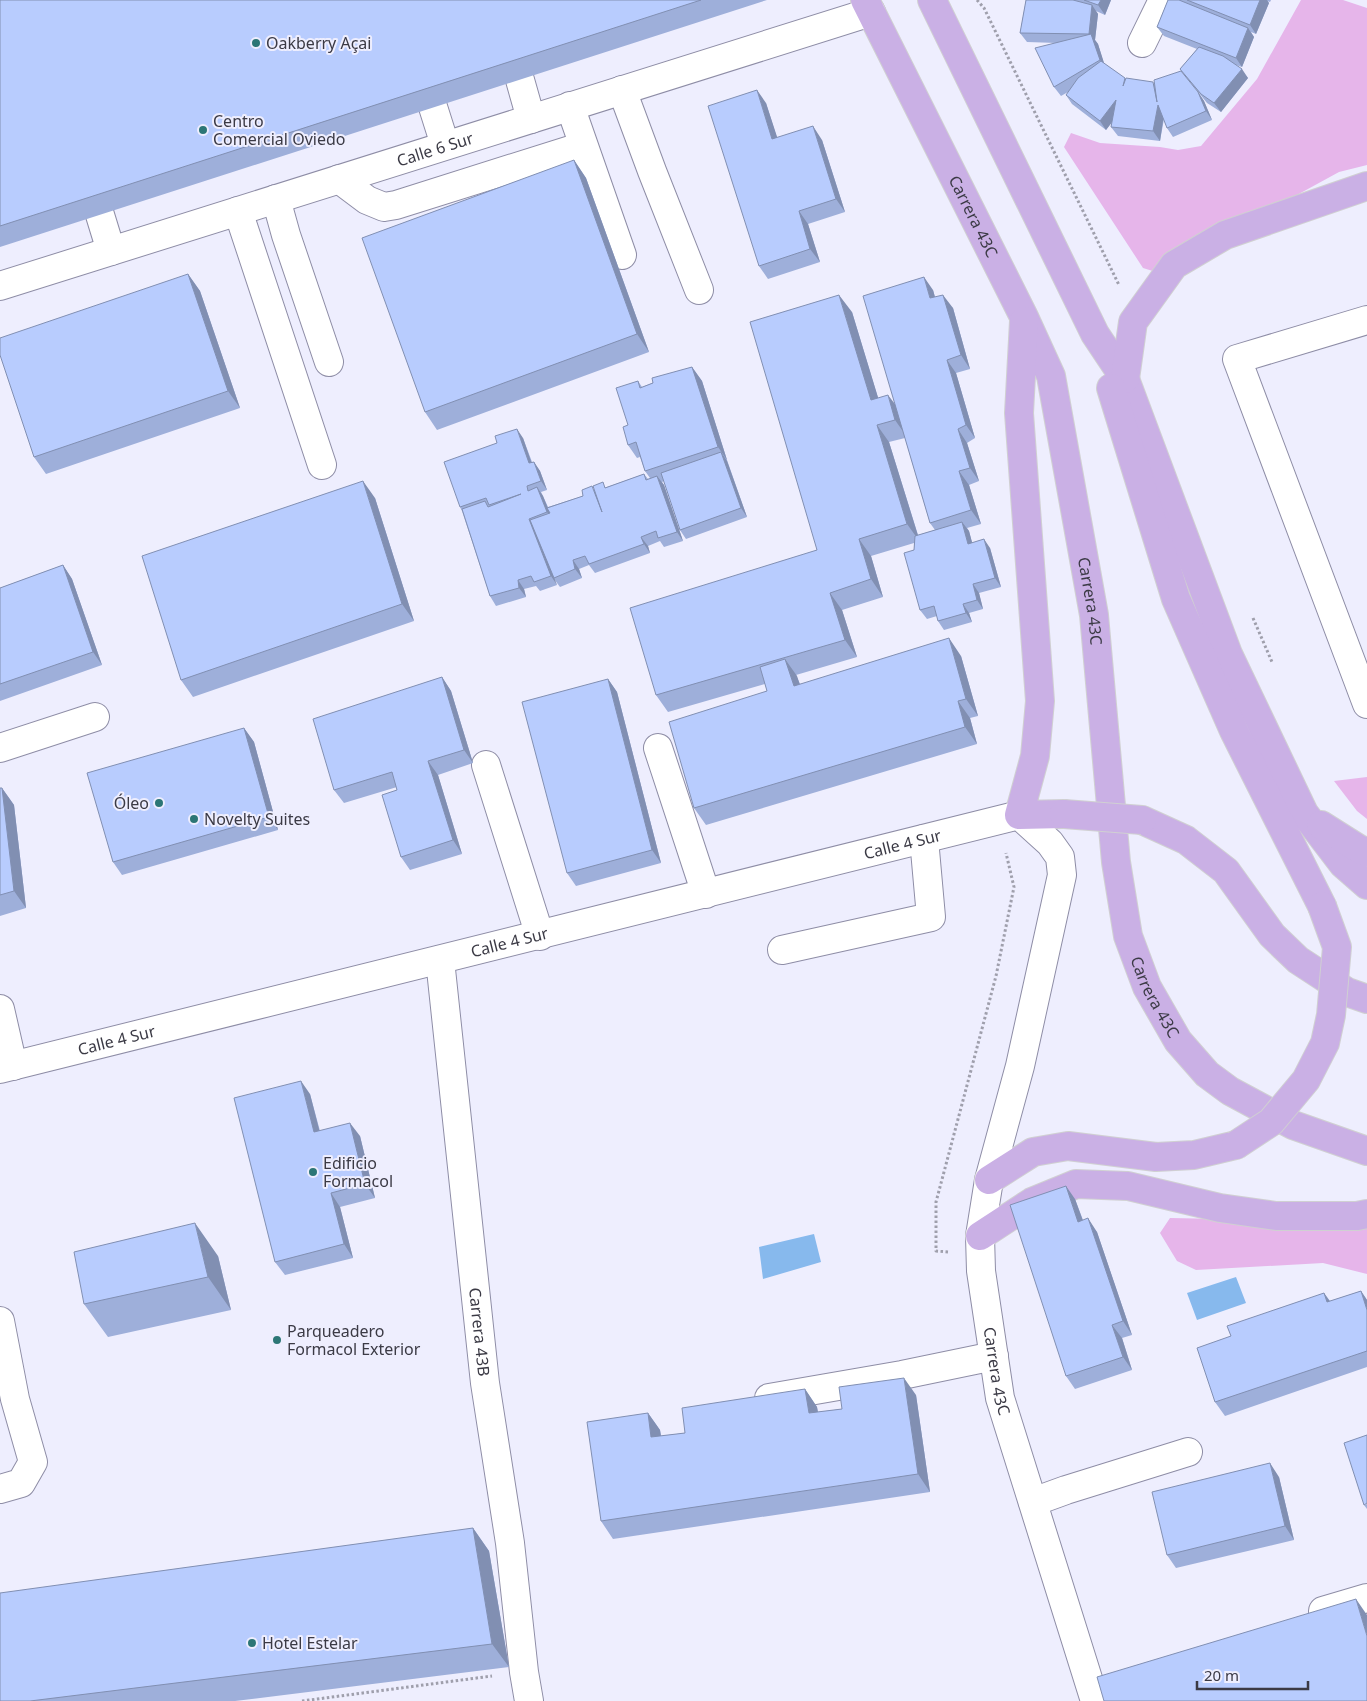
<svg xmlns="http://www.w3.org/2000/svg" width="1367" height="1701" font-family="'Noto Sans',sans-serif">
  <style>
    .green { fill: #e6b5ea }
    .water { fill: #87b9ed }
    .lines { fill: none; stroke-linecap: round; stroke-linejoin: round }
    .minor-casing { stroke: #8e8da6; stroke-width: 30 }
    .major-casing { stroke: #d0d0d2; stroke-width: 30 }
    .path { stroke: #9f9fac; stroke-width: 3; stroke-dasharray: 2.5 2.5; stroke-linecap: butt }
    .minor { stroke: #fff; stroke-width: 28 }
    .major { stroke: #cab0e5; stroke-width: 28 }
    .major-bridge-casing { stroke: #d0d0d2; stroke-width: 30; stroke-linecap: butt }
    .major-bridge { stroke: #cab0e5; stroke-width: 28 }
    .wall { fill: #9eafda; fill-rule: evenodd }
    .shaded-wall { fill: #818fb2 }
    .building { fill: #b8ccfe; stroke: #818fb2 }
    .poi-dot { fill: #2c7676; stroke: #eeeefe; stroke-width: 2 }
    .labels { text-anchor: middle; stroke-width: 4; stroke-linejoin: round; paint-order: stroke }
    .poi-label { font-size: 16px; fill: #3b3a45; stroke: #eeeefe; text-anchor: start }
    .street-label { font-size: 16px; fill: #3b3a45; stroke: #eeeefe }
  </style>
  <rect width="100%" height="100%" fill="#eeeefe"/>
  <path class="green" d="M 1301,0 L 1343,0 L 1367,8 L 1367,165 L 1339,172 L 1156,272 L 1143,268 L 1064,147 L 1071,133 L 1100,143 L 1160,147 L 1178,150 L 1201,146 L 1257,79 Z
    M 1367,777 L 1367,819 L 1357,811 L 1334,781 Z
    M 1170,1218 L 1367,1222 L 1367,1274 L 1323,1263 L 1196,1270 L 1177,1261 L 1160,1233 Z"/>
  <path class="water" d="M 814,1234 L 821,1262 L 763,1279 L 759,1247 Z
    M 1236,1277 L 1246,1303 L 1197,1320 L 1187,1293 Z"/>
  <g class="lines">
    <g class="minor-casing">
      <g id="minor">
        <path d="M 1142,43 L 1163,0"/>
        <path d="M 520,80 L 531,119"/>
        <path d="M 622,90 L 652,171 L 699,290"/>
        <path d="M 570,106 L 622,255"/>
        <path d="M 433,107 L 445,145"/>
        <path d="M 339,179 L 367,200 L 384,207 L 396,205 L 583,146"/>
        <path d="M 276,199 L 286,235 L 329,362"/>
        <path d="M 238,211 L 322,465"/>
        <path d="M 100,215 L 111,251"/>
        <path id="s1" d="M 0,286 L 871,12"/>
        <path d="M 1367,320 L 1237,359 L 1367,704"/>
        <path d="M 0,748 L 95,717"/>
        <path d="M 658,748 L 706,894"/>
        <path d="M 486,765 L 540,936"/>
        <path d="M 782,950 L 931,917 L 924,839"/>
        <path id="s2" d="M 440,960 L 485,1383 L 510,1543 L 524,1672 L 529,1701"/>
        <path d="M 0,1009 L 13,1066"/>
        <path id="s3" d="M 0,1069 L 1019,815 L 1050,843 L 1060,857 L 1062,875 L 1020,1066 L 989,1180 L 980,1236 L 981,1271 L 1000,1398 L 1095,1701"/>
        <path d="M 0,1321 L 15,1399 L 33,1462 L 21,1483 L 0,1489"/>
        <path d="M 769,1398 L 902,1375 L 994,1356"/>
        <path d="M 1033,1502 L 1066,1490 L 1188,1452"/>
        <path d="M 1323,1611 L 1367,1598"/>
      </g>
    </g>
    <g class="major-casing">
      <g id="major">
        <path id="s4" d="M 865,0 L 1024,317 L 1051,376 L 1094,615 L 1116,862 L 1128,936 L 1147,987 L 1178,1041 L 1207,1074 L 1230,1091 L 1293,1125 L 1367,1151"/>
        <path d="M 932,0 L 1095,334 L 1125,379 L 1228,654 L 1304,813 L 1343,864 L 1367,885"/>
        <path d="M 1024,321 L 1019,413 L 1040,701 L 1035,756 L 1019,815 L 1064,814"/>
        <path d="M 1125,379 L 1133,322 L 1174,265 L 1225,235 L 1367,186"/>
        <path d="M 1111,388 L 1176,599 L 1234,731 L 1322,906"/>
        <path d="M 1142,820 L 1186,840 L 1226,871 L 1272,935 L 1298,960 L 1347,992 L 1367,999"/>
        <path d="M 1321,825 L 1359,849 L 1367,852"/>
        <path d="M 989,1180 L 1033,1152 L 1068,1146 L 1156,1157 L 1194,1155 L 1236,1145"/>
        <path d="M 980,1236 L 1032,1202 L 1076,1184 L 1128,1186 L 1220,1208 L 1276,1216 L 1357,1216 L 1367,1214"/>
      </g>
    </g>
    <path class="path" d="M 977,0 L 984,8 L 1119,285
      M 1253,618 L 1272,662
      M 948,1252 L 936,1251 L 936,1202 L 996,976 L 1014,887 L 1006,853
      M 302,1701 L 492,1676"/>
    <use href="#minor" class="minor"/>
    <use href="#major" class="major"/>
    <g class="major-bridge-casing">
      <path id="major-bridge" d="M 1064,814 L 1142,820
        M 1236,1145 L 1271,1122 L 1306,1080 L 1325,1043 L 1331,1015 L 1337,947 L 1322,906"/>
    </g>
    <use href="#major-bridge" class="major-bridge"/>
  </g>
  <path class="wall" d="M 0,0 L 767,0 L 0,247 Z
    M 1026,0 L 1111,0 L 1105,15 L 1096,11 L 1098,14 L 1095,40 L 1098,44 L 1104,64 L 1126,79 L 1155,85 L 1198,92 L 1204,101 L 1212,120 L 1173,137 L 1167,128 L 1164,119 L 1160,141 L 1118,136 L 1111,127 L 1112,122 L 1106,130 L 1072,104 L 1066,95 L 1068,92 L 1061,96 L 1054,87 L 1057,43 L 1027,42 L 1020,33 Z
    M 1168,0 L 1271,0 L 1270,2 L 1267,1 L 1269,3 L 1256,34 L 1251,32 L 1254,37 L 1242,67 L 1236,65 L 1248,78 L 1221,112 L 1207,103 L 1187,78 L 1180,69 L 1197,49 L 1164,36 L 1157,27 Z
    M 766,103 L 777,138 L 822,140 L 845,212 L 808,224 L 820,262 L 768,279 L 759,266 Z
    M 574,160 L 586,178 L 649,352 L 437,430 L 425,412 Z
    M 188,274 L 200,291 L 240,408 L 46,474 L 34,457 Z
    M 933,290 L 935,297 L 953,308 L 970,369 L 956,373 L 975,438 L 967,443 L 979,481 L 969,485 L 981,524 L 967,528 L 969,531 L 972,543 L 990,548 L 1001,587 L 979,593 L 983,609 L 969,613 L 972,622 L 944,630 L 938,621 L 937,616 L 927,619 L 920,610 L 914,550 L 914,543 L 871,556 L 883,597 L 842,610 L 857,657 L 796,675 L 800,684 L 961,656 L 978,716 L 970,718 L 977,744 L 706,825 L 694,808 L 767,691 L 765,684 L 668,712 L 656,695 L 817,550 L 852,312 L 878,398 L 895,405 ZM 905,438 L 930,523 L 935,530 L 918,535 L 889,442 Z
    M 692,367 L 702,381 L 727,460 L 747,517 L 686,539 L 680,530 L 664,481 L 662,482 L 664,485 L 683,541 L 664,547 L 660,541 L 648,546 L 650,553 L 595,573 L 589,565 L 579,569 L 582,578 L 560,587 L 554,579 L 557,585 L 540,591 L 536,586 L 524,589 L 526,597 L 496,606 L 490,596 L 462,511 L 460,507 L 523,438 L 532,462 L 534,462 L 540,471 L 547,490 L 541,492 L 543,496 L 548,507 L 583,496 L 595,490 L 607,487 L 644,474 L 648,479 L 650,478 L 645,471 L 640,457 L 637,458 L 628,445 L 628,425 L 638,381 L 642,387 Z
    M 375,498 L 414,621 L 193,697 L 181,680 Z
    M 63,565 L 72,579 L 102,665 L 0,701 L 0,588 Z
    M 442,677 L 451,691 L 473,763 L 438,775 L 462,854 L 410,870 L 401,857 L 397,790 L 397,787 L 344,803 L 334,790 Z
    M 608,679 L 617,692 L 661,863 L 576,886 L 567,873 Z
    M 244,728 L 254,742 L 278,830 L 122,875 L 113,862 Z
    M 0,788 L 2,788 L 14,805 L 26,908 L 0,916 Z
    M 310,1094 L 320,1131 L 360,1136 L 375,1198 L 340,1207 L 353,1258 L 285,1275 L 275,1262 Z
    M 1075,1199 L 1083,1220 L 1097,1232 L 1132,1335 L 1122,1338 L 1132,1370 L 1075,1389 L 1066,1376 Z
    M 218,1256 L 231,1310 L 108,1337 L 84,1304 Z
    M 1361,1291 L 1367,1300 L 1367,1367 L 1225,1416 L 1215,1402 L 1231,1336 L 1324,1293 L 1330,1301 Z
    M 805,1389 L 817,1407 L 818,1412 L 842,1409 L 916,1395 L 930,1492 L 613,1539 L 601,1521 L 648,1413 L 660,1430 L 661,1436 L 685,1433 Z
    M 1279,1477 L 1294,1540 L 1176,1568 L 1167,1555 Z
    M 1367,1504 L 1367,1509 L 1364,1505 Z
    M 473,1528 L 489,1551 L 509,1667 L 235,1701 L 0,1701 Z"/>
  <path class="shaded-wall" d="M 1101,0 L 1111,0 L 1105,15 L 1098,5 Z
    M 1260,0 L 1267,0 L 1269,3 L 1256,34 L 1250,25 Z
    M 1092,5 L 1098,14 L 1095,40 L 1098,44 L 1106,69 L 1100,60 L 1089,34 Z
    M 1248,28 L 1254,37 L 1242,67 L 1236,58 Z
    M 1242,69 L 1248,78 L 1221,112 L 1214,103 Z
    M 757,90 L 766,103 L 782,152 L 772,139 Z
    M 1198,92 L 1204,101 L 1212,120 L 1206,111 Z
    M 1116,100 L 1122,109 L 1106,130 L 1100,121 Z
    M 1158,105 L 1164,114 L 1160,141 L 1153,131 Z
    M 813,126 L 822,140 L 845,212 L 836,199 Z
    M 574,160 L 586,178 L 649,352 L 637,334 Z
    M 799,211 L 808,224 L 820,262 L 810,249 Z
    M 188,274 L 200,291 L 240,408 L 228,391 Z
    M 924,277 L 933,290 L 939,312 L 930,298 Z
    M 839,295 L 852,312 L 884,417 L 871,400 Z
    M 943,295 L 953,308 L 970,369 L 961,355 Z
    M 947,360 L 956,373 L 975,438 L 966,425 Z
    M 692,367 L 702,381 L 727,460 L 718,447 Z
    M 888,395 L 901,412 L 907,437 L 895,420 Z
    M 877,425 L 889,442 L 920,542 L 907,524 Z
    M 517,429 L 523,438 L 535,473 L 529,463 Z
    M 958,429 L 967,443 L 979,481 L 970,468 Z
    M 721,452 L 727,461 L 747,517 L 741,508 Z
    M 534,462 L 540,471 L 547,490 L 541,481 Z
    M 959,471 L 969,485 L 981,524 L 971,510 Z
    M 657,476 L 664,485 L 683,541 L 677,532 Z
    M 363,481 L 375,498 L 414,621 L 402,604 Z
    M 537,487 L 543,496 L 553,521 L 547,512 Z
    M 529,519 L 535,528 L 557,585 L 551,576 Z
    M 962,522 L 969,531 L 975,553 L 968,544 Z
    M 641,537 L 648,546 L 650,553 L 644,544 Z
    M 859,539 L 871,556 L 883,597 L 871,579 Z
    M 984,539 L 990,548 L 1001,587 L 995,578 Z
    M 573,560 L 579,569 L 582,578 L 575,569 Z
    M 63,565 L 72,579 L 102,665 L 93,652 Z
    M 518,580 L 524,589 L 526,597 L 519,588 Z
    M 973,584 L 979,593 L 983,609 L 977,600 Z
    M 830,593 L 842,610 L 857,657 L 845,640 Z
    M 963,604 L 969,613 L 972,622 L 966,613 Z
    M 949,638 L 961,656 L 978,716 L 966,699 Z
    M 785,659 L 797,676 L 806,703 L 794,686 Z
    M 442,677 L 451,691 L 473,763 L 464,750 Z
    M 608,679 L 617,692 L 661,863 L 652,850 Z
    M 958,701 L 970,718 L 977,744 L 965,727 Z
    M 244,728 L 254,742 L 278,830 L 269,817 Z
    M 428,761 L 438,775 L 462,854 L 453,840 Z
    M 2,788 L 14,805 L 26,908 L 14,891 Z
    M 301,1081 L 310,1094 L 323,1145 L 314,1132 Z
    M 350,1123 L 360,1136 L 375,1198 L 365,1184 Z
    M 1066,1186 L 1075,1199 L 1088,1235 L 1078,1222 Z
    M 331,1193 L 340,1207 L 353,1258 L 344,1244 Z
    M 1088,1218 L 1097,1232 L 1132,1335 L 1123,1321 Z
    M 195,1223 L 218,1256 L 231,1310 L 208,1277 Z
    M 1361,1291 L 1367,1300 L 1367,1310 Z
    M 1324,1293 L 1333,1306 L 1327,1302 Z
    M 1112,1325 L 1122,1338 L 1132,1370 L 1123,1357 Z
    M 904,1378 L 916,1395 L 930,1492 L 918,1474 Z
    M 805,1389 L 817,1407 L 821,1431 L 809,1413 Z
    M 648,1413 L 660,1430 L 664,1454 L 651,1437 Z
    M 1270,1463 L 1279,1477 L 1294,1540 L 1285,1526 Z
    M 473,1528 L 489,1551 L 509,1667 L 492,1644 Z
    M 1356,1599 L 1367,1615 L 1367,1636 Z"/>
  <path class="building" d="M 0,0 L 701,0 L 0,226 Z
    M 1026,0 L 1073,0 L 1092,5 L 1089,34 L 1020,33 Z
    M 1084,0 L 1101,0 L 1098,5 Z
    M 1168,0 L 1179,0 L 1248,28 L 1236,58 L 1157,27 Z
    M 1187,0 L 1260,0 L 1250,25 Z
    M 1091,34 L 1100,60 L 1054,87 L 1035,48 Z
    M 1199,47 L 1223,56 L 1242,69 L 1214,103 L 1201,94 L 1180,69 Z
    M 1101,61 L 1125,78 L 1123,86 L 1126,78 L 1153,82 L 1157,102 L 1154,80 L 1181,71 L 1198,92 L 1206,111 L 1167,128 L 1158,105 L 1153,131 L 1111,127 L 1116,100 L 1100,121 L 1066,95 L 1078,78 Z
    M 757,90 L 772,139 L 813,126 L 836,199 L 799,211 L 810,249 L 759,266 L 708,106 Z
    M 574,160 L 637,334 L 425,412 L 362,238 Z
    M 188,274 L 228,391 L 34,457 L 0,355 L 0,338 Z
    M 924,277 L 930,298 L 943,295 L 961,355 L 947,360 L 966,425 L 958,429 L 970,468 L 959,471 L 971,510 L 930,523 L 863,296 Z
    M 839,295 L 871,400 L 888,395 L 895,420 L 877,425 L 907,524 L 859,539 L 871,579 L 830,593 L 845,640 L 656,695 L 630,608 L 817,550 L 750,322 Z
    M 692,367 L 718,447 L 645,471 L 636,442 L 628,445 L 623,427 L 628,425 L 616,388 L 638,381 L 640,388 L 653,383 L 652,378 Z
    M 517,429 L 529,463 L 534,462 L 541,481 L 527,486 L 528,491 L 537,487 L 547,512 L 529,519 L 551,576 L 534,582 L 531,576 L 518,580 L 519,588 L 490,596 L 462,509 L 485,501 L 488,507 L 521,494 L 489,505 L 486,498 L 460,507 L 444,462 L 497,443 L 495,436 Z
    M 721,452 L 741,508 L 680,530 L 661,473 Z
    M 644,474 L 646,480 L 657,476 L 677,532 L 658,538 L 656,531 L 641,537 L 644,544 L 589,564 L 585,556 L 573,560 L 575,569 L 554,578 L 530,520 L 550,513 L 547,508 L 583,496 L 582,490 L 592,486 L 602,512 L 593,486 L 603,482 L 605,488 Z
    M 363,481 L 402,604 L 181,680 L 142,556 Z
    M 962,522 L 968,544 L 984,539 L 995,578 L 973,584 L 977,600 L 963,604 L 966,613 L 938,621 L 934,606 L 920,610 L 904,553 L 914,550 L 915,536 Z
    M 63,565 L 93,652 L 0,684 L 0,588 Z
    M 949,638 L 966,699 L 958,701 L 965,727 L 694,808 L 669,722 L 767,691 L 760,667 L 785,659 L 794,686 Z
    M 442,677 L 464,750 L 428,761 L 453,840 L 401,857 L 382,795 L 397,790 L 392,772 L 334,790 L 313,719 Z
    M 608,679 L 652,850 L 567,873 L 522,702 Z
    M 244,728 L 269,817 L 113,862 L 87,773 Z
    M 0,788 L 2,788 L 14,891 L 0,895 Z
    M 301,1081 L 314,1132 L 350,1123 L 365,1184 L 331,1193 L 344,1244 L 275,1262 L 234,1098 Z
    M 1066,1186 L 1078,1222 L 1088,1218 L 1123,1321 L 1112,1325 L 1123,1357 L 1066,1376 L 1010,1205 Z
    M 195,1223 L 208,1277 L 84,1304 L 74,1252 Z
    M 1361,1291 L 1367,1310 L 1367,1351 L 1215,1402 L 1197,1348 L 1231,1336 L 1227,1326 L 1324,1293 L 1327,1302 Z
    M 904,1378 L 918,1474 L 601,1521 L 587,1422 L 648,1413 L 651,1437 L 685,1433 L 682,1408 L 805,1389 L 809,1413 L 842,1409 L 839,1387 Z
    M 1367,1435 L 1367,1503 L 1364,1505 L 1344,1443 Z
    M 1270,1463 L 1285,1526 L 1167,1555 L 1152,1492 Z
    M 473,1528 L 492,1644 L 30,1701 L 0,1701 L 0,1593 Z
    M 1356,1599 L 1367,1636 L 1367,1701 L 1104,1701 L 1097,1677 Z"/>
  <g class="poi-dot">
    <circle cx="256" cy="43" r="5"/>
    <circle cx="203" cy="130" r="5"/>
    <circle cx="159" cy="803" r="5"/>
    <circle cx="194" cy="819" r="5"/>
    <circle cx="313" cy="1172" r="5"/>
    <circle cx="277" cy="1340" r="5"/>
    <circle cx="252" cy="1643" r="5"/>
  </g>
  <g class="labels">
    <g class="poi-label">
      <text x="266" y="49">Oakberry Açai</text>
      <text x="213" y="127">Centro<tspan x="213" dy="18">Comercial Oviedo</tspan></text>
      <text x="149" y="809" text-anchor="end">Óleo</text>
      <text x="204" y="825">Novelty Suites</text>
      <text x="323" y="1169">Edificio<tspan x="323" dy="18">Formacol</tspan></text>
      <text x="287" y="1337">Parqueadero<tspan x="287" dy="18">Formacol Exterior</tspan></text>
      <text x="262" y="1649">Hotel Estelar</text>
    </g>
    <g class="street-label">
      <text dy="6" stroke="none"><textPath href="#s1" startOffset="456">Calle 6 Sur</textPath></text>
      <text dy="6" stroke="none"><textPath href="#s4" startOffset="242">Carrera 43C</textPath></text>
      <text dy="6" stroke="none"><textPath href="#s4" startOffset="648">Carrera 43C</textPath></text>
      <text dy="6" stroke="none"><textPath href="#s3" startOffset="930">Calle 4 Sur</textPath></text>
      <text dy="6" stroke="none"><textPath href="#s3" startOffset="525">Calle 4 Sur</textPath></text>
      <text dy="6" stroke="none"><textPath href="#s4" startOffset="1052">Carrera 43C</textPath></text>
      <text dy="6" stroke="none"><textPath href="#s3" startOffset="120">Calle 4 Sur</textPath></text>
      <text dy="6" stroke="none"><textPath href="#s2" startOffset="374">Carrera 43B</textPath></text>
      <text dy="6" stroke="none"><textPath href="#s3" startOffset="1634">Carrera 43C</textPath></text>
    </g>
  </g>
  <path d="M1197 1681v8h111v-8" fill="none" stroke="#3b3a45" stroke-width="2.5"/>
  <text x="1204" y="1681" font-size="15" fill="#3b3a45" stroke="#eeeefe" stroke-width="4" paint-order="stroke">20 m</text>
</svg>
